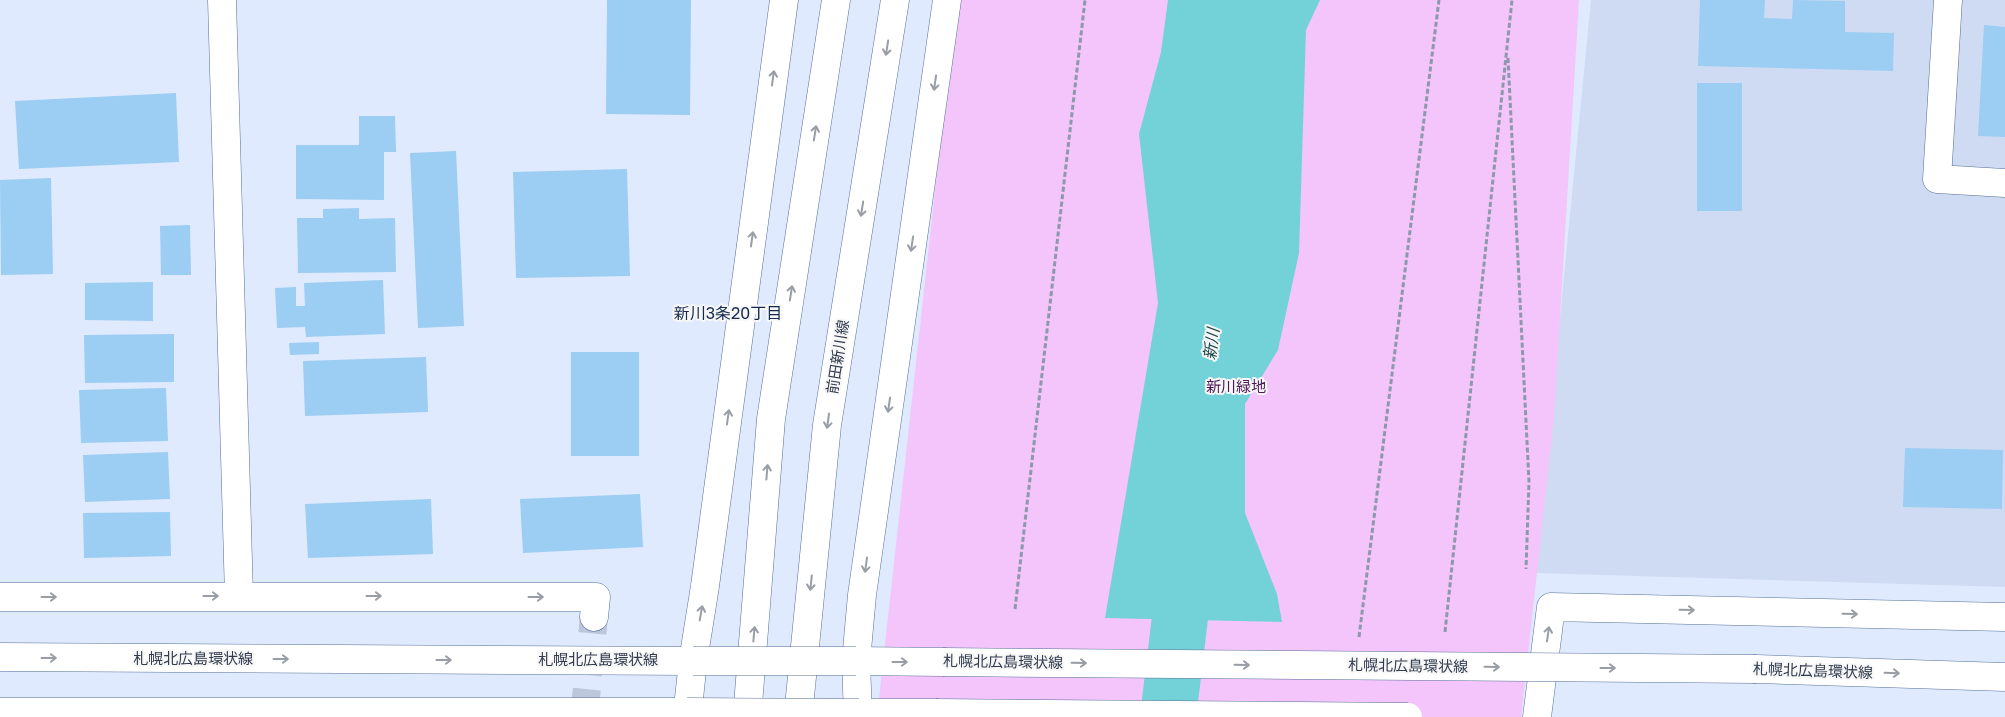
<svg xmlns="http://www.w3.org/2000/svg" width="2005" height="717" font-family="'Golos Text','Noto Sans JP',sans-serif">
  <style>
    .built { fill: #cfdbf2 }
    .green { fill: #f3c5fb }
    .water { fill: #73d1d8 }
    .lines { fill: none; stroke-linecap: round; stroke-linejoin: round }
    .river { stroke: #73d1d8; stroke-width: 56 }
    .building { fill: #9ccdf3 }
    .minor-tunnel { stroke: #bcc7db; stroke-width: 28; stroke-dasharray: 28 14; stroke-linecap: butt }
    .minor-casing { stroke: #566f9a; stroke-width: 29 }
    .major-casing { stroke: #566f9a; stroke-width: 29 }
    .path { stroke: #8d98ac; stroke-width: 3; stroke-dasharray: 5 2.5; stroke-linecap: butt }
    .minor { stroke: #fff; stroke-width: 28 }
    .major { stroke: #fff; stroke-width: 28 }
    .major-bridge-casing { stroke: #566f9a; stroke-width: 29; stroke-linecap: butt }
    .major-bridge { stroke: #fff; stroke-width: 28 }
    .oneway { stroke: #989da6 }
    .labels { text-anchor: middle; stroke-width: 4; stroke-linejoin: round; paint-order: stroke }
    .street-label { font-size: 15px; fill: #303b4e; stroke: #f7f7f7 }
    .park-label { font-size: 15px; fill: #4e1757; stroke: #f7f7f7 }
    .neighbourhood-label { font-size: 16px; fill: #15294f; stroke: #f7f7f7 }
    .water-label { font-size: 16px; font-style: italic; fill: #174347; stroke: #f7f7f7 }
  </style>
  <rect width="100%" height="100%" fill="#dfeafe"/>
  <path class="built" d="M 1591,0 L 2005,0 L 2005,587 L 1535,573 Z"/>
  <path class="green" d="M 956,0 L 1579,0 L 1554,418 L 1521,717 L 877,717 Z"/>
  <path class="water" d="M 1168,0 L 1320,0 L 1306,30 L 1299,253 L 1278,350 L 1245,404 L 1245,513 L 1277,594 L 1282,622 L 1105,618 L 1158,303 L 1139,134 L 1161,52 Z"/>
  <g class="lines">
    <path class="river" d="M 1168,717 L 1189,543"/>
  </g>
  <path class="building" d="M 607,0 L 691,0 L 690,115 L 606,114 Z
    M 1700,0 L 1765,0 L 1764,18 L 1792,19 L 1793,0 L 1845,1 L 1845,32 L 1894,33 L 1893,71 L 1698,66 Z
    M 1984,25 L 2005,27 L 2005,137 L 1978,136 Z
    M 1697,83 L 1742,83 L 1742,211 L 1697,211 Z
    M 176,93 L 179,162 L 19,169 L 15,101 Z
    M 359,116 L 395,116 L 396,152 L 384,152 L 384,200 L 296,199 L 296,145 L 359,145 Z
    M 456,151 L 464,326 L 418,328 L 410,153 Z
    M 627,169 L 630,276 L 516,278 L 513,172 Z
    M 51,178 L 53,274 L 1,275 L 0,180 Z
    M 359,208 L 359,219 L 395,218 L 396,272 L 298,273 L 297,218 L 323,218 L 323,209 Z
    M 190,225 L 191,275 L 161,275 L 160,226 Z
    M 383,280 L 385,334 L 306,337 L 305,327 L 277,328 L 275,288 L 296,287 L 296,306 L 305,306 L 304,283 Z
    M 153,282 L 153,321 L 85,320 L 85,283 Z
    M 174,334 L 174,382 L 85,383 L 84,335 Z
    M 319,342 L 319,354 L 290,355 L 289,343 Z
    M 571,352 L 639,352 L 639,456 L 571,456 Z
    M 426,357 L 428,412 L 305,416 L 303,361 Z
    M 166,388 L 168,441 L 81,443 L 79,390 Z
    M 1905,448 L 2003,450 L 2002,509 L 1903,507 Z
    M 168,452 L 170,499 L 85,502 L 83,455 Z
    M 640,494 L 643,547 L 523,553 L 520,499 Z
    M 431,499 L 433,554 L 308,558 L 305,504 Z
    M 170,512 L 171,556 L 84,558 L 83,513 Z"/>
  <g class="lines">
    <path class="minor-tunnel" d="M 584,717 L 594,617"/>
    <g class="minor-casing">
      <path id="minor" d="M 222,0 L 239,596
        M 1948,0 L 1937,179 L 2005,183
        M 0,597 L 596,597 L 594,617
        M 687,717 L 693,661 L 705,586 L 784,0
        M 858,717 L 856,661 L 862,595 L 947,0
        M 1537,717 L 1551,607 L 2005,617"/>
    </g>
    <g class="major-casing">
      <path id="major" d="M 0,657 L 693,661
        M 856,661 L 943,662
        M 1756,669 L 2005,677
        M 0,712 L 687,712
        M 859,713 L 936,713
        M 747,717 L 771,419 L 836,0
        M 798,717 L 827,425 L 895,0"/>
    </g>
    <path class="path" d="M 1508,58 L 1529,482 L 1526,569
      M 1015,609 L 1085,0
      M 1445,632 L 1512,0
      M 1359,637 L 1439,0"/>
    <use href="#minor" class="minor"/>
    <use href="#major" class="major"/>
    <g class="major-bridge-casing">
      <path id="major-bridge" d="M 693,661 L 856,661
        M 943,662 L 1756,669
        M 687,712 L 859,713
        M 936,713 L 1408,717"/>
    </g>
    <use href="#major-bridge" class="major-bridge"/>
  </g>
  <defs><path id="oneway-shaft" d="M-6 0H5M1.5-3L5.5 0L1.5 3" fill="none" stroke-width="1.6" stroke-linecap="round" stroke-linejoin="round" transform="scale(1.25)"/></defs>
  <g class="oneway">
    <use href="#oneway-shaft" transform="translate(887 48) rotate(99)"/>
    <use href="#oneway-shaft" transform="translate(773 78) rotate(-82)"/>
    <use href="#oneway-shaft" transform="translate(935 83) rotate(98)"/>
    <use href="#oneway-shaft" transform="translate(815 133) rotate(-81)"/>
    <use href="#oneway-shaft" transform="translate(862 209) rotate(99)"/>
    <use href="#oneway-shaft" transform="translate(752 239) rotate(-82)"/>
    <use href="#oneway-shaft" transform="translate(912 244) rotate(98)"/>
    <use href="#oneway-shaft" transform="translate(791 293) rotate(-81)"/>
    <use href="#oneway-shaft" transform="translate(889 405) rotate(98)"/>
    <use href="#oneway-shaft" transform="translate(728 417) rotate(-82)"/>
    <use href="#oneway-shaft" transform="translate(828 421) rotate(98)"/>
    <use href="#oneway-shaft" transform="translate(767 472) rotate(-85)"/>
    <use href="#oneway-shaft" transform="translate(866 565) rotate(98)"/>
    <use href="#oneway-shaft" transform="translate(811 583) rotate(96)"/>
    <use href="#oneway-shaft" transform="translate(211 596)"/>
    <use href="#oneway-shaft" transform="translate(374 596)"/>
    <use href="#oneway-shaft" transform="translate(49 597)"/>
    <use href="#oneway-shaft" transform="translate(536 597)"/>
    <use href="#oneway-shaft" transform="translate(1687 610) rotate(1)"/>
    <use href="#oneway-shaft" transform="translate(701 613) rotate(-80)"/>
    <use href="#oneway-shaft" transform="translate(1850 614) rotate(1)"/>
    <use href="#oneway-shaft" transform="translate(754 634) rotate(-85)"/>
    <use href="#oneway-shaft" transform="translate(1548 634) rotate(-82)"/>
    <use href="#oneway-shaft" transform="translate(49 658)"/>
    <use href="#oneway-shaft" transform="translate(281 659)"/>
    <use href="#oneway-shaft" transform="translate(444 660)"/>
    <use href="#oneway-shaft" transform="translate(900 662)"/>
    <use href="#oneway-shaft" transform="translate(1079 663) rotate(1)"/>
    <use href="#oneway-shaft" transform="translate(1242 665) rotate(1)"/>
    <use href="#oneway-shaft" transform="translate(1492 667) rotate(1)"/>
    <use href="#oneway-shaft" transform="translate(1608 668)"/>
    <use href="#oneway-shaft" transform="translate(1892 673) rotate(2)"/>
  </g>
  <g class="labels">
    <g class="street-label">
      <text transform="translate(838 357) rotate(-81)" y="5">前田新川線</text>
      <text x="193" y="664">札幌北広島環状線</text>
      <text x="598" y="665">札幌北広島環状線</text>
      <text transform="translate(1003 662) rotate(1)" y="5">札幌北広島環状線</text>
      <text transform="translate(1408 666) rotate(1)" y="5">札幌北広島環状線</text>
      <text transform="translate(1813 671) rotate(2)" y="5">札幌北広島環状線</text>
    </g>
    <g class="park-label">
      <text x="1236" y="392">新川緑地</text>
    </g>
    <g class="neighbourhood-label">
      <text x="728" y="319">新川3条20丁目</text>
    </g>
    <g class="water-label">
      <text transform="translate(1211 344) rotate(-83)" y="6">新川</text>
    </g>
  </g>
</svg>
